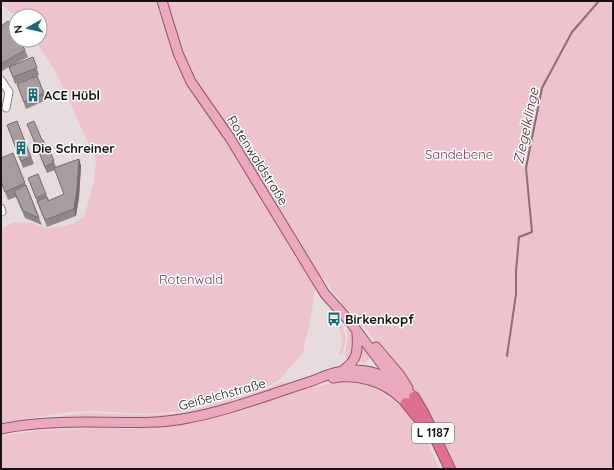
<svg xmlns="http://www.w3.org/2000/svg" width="614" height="470" font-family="Quicksand,sans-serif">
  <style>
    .green { fill: #edc3cd }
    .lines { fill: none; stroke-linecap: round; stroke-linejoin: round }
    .stream { stroke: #8d6e76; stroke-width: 2 }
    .minor-casing { stroke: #8a8082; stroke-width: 9 }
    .major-casing { stroke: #974f65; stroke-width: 11 }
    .highway-casing { stroke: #974f65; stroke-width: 12 }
    .minor { stroke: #fff; stroke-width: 7 }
    .major { stroke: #eba9bd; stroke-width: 9 }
    .highway { stroke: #dd7091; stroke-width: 10 }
    .wall { fill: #90878a }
    .shaded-wall { fill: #756e70 }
    .building { fill: #a79da0; stroke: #756e70 }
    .labels { text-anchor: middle; stroke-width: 3; stroke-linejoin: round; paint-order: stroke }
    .shield { fill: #fff; stroke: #5c595a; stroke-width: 1 }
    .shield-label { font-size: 12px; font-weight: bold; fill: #161213 }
    .poi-label { font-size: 13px; font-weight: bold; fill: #161213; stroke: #fff; text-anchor: start }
    .park-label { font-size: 13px; fill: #753b4c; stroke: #fff }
    .street-label { font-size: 13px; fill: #161213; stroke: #fff }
    .water-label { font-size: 14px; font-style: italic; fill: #5e2738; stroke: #fff }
  </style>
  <rect width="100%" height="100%" fill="#e6dcde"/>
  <path class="green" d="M 1,1 L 613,1 L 613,469 L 455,469 L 432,418 L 422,399 L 420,400 L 364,326 L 353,313 L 343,305 L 323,278 L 314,292 L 312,311 L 303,353 L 278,381 L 268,386 L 216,402 L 183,411 L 145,414 L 97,411 L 69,412 L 1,423 L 1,229 L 14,222 L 32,223 L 46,228 L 60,227 L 72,224 L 84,217 L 94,182 L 96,160 L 56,72 L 35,40 L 40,40 L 40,16 L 16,16 L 1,4 Z
    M 329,311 L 333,315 L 332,317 L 337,323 L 338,322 C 348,332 346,343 342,355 L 339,354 C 344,341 343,331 333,321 L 330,324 L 326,320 Z
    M 346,329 C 359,332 353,349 352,360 L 347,358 L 345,355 L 348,336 Z
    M 361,342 L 371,357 L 364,363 L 356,361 Z
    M 281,382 L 289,383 C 247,398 206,413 162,417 C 122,421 82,416 42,419 L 84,413 L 142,415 L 182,413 L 244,396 L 269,388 Z
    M 340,382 L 361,384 L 380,389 L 403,404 L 418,424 L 440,469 L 1,469 L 1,436 L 41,430 L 95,428 L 130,429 L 202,420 L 308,389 L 327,384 Z"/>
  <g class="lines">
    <path class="stream" d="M 507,356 L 516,294 L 516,272 L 519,237 L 532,232 L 526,168 L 542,88 L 572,32 L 599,1"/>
    <g class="minor-casing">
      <path id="minor" d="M 1,80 L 9,92 L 6,108
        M 1,208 L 2,212"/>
    </g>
    <g class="major-casing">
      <path id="major" d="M 162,1 L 178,53 L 191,82 L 230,138 L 325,294 L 351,323 L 390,375 L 406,403
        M 376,347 L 399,374 L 408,388
        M 342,371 C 358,360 358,351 357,333
        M 333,378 C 357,374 384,381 402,399
        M 1,429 C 29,423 57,422 85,422 C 120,422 153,425 188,418 C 227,411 265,396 303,384 C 323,378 333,370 355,370 C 379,370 398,382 414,397"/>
    </g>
    <g class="highway-casing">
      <path id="highway" d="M 414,397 L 424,414 L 450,469
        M 406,403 L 419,419 L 424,429"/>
    </g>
    <use href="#minor" class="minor"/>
    <use href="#major" class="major"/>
    <use href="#highway" class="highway"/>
  </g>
  <path class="wall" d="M 1,26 L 25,50 L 28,57 L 13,65 L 33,57 L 39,75 L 15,84 L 9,67 L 2,71 L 1,70 Z
    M 37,76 L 46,100 L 26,109 L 17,84 Z
    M 17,121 L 34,164 L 23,168 L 7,125 Z
    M 27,124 L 42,140 L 48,152 L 50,151 L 56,167 L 79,159 L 81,166 L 79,197 L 76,216 L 47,227 L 28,178 L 46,194 L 49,200 L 48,201 L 64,195 L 55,170 L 47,173 Z
    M 13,153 L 39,218 L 42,225 L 25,218 L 16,197 L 8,200 L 1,182 Z"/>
  <path class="shaded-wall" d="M 79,159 L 81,166 L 79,197 L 76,216 L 74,209 Z"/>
  <path class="building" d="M 8,21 L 16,34 L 16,40 L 19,40 L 25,50 L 1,64 L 1,26 Z
    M 33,57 L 37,68 L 13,77 L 9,67 Z
    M 37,76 L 44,93 L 24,102 L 17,84 Z
    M 17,121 L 31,157 L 21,161 L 7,125 Z
    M 34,121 L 42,140 L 43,140 L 48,152 L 50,151 L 54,161 L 52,161 L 53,163 L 45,167 L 27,124 Z
    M 13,153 L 25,183 L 5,192 L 1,181 L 1,158 Z
    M 79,159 L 77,190 L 74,209 L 45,220 L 37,201 L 47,197 L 48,201 L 64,194 L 54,168 Z
    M 38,174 L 46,194 L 36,198 L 28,178 Z
    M 26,185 L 39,218 L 23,211 L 14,191 Z"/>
  <defs>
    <g id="building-bare" transform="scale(1.08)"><path d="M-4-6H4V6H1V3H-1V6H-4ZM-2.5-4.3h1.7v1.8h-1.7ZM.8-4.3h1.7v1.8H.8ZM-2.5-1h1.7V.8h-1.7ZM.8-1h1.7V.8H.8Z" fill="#1d6673" stroke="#fff" stroke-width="2.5" paint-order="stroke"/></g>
    <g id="bus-bare" transform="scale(1.08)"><path d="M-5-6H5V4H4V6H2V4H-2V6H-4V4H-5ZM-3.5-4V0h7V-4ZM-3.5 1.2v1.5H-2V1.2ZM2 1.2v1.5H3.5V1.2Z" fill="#1d6673" stroke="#fff" stroke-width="2.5" paint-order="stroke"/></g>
  </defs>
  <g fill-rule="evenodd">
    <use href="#building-bare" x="33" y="95"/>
    <use href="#building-bare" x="21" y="148"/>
    <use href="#bus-bare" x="334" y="319"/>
  </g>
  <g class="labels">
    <rect class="shield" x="412" y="423" width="42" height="20" rx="3"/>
    <g class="shield-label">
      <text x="433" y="437">L 1187</text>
    </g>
    <g class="poi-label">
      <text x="44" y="100">ACE Hübl</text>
      <text x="32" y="153">Die Schreiner</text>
      <text x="345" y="324">Birkenkopf</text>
    </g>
    <g class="park-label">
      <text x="459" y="159">Sandebene</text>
      <text x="191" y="284">Rotenwald</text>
    </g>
    <g class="street-label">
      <text transform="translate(258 160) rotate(58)" y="5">Rotenwaldstraße</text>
      <text transform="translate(222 394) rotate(-15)" y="5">Geißeichstraße</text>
    </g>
    <g class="water-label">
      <text transform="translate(526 126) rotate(-78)" y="5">Ziegelklinge</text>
    </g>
  </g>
  <rect width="614" height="470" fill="none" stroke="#161213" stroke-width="4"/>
  <g transform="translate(28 28) rotate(262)"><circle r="19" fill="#ffffff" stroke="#a2a0a1"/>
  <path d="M0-3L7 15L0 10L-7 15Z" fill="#1d6673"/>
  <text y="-6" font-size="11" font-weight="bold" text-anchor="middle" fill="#161213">N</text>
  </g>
</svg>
